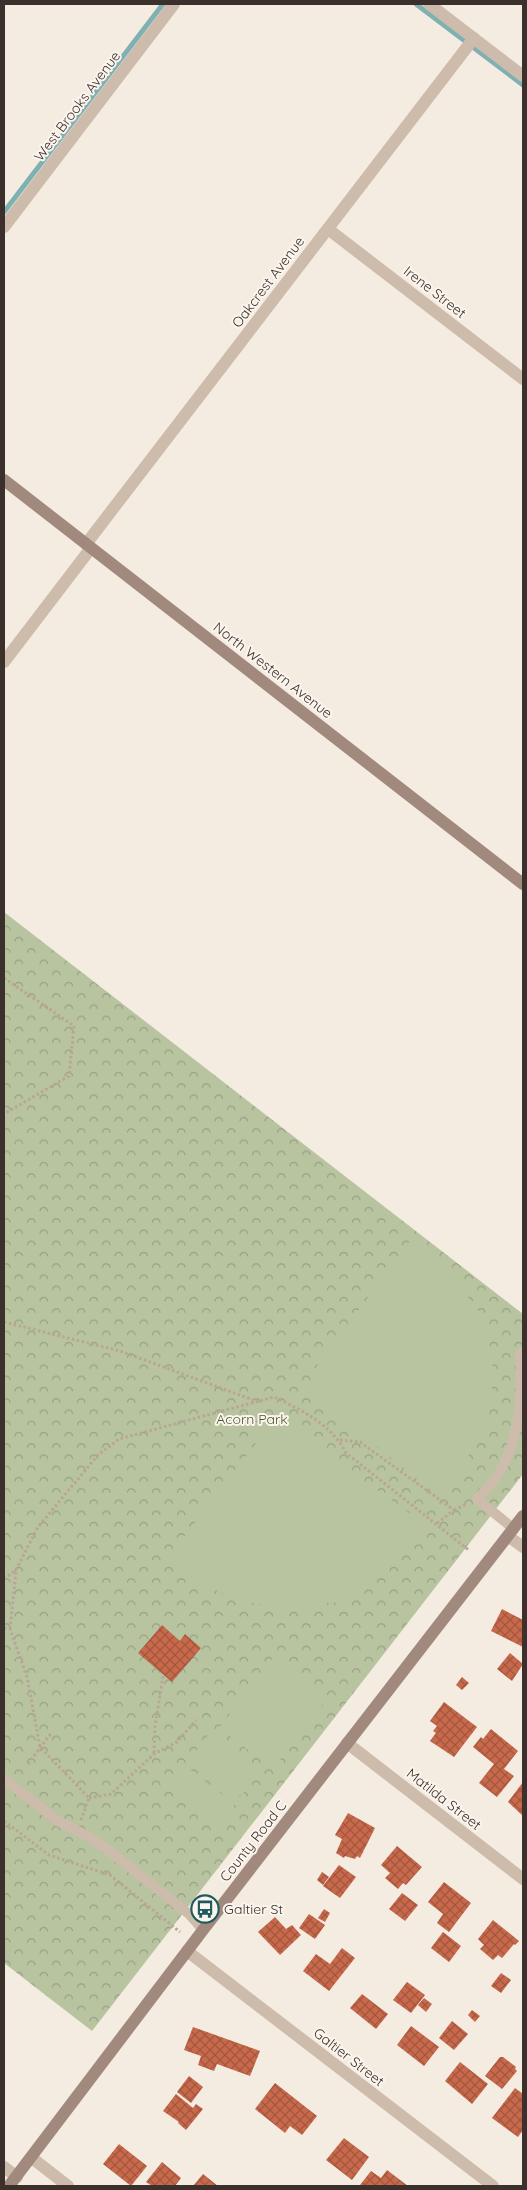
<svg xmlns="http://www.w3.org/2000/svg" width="527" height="2190" font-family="Quicksand,sans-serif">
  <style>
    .forest { fill: url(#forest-crowns) }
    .garden { fill: #b8c4a0 }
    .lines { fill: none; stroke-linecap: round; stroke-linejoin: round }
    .stream { stroke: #7fb0b2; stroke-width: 5 }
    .building { fill: url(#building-cross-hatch) }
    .path { stroke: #b9a596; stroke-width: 3; stroke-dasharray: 2.5 2.5; stroke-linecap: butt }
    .lane { stroke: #cdbbac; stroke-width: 10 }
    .street { stroke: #cdbbac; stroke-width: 12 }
    .secondary { stroke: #a18a7d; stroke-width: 12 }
    .labels { text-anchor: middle; stroke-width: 4; stroke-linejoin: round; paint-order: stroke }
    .street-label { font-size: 14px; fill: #3b302b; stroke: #fbf5ee }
    .park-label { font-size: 14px; fill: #4a5a2e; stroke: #fbf5ee }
    .poi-label { font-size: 14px; fill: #3b302b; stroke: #fbf5ee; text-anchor: start }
  </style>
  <defs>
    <pattern id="forest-crowns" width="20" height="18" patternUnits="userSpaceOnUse" patternTransform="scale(1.25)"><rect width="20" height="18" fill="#b8c4a0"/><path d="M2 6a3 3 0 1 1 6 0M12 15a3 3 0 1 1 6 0" fill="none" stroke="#97a083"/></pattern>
    <pattern id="building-cross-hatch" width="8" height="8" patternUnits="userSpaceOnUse" patternTransform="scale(1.25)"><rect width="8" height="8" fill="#c8694b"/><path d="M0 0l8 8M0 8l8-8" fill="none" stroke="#a4573f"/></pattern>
  </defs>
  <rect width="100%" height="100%" fill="#f4ebe1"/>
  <path class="forest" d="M 4,912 L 523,1314 L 523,1474 L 92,2031 L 4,1963 Z"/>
  <path class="garden" d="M 413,1237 L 448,1270 L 486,1321 L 494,1376 L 485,1426 L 462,1468 L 440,1497 L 310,1393 L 311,1374 Z
    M 270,1425 L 288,1426 L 426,1525 L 395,1561 L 344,1601 L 289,1609 L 238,1601 L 196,1580 L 168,1558 Z
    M 275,1655 L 329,1697 L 273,1769 L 219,1728 Z
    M 209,1734 L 260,1773 L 241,1796 L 191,1758 Z
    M 185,1766 L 235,1804 L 217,1828 L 167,1789 Z"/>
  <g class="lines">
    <path class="stream" d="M 416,4 L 523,85
      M 4,212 L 163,4"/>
  </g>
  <path class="building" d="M 502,1609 L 523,1620 L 523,1647 L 491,1631 Z
    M 162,1625 L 180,1641 L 185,1634 L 201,1648 L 172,1682 L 138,1653 Z
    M 510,1653 L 523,1664 L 512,1681 L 497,1669 Z
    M 462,1677 L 469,1683 L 462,1690 L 456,1685 Z
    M 444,1702 L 477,1727 L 454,1757 L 430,1741 L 436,1733 L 433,1731 L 437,1726 L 430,1721 Z
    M 491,1729 L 518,1751 L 504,1769 L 514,1776 L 497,1797 L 479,1783 L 494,1764 L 473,1747 L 481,1737 L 483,1739 Z
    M 523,1782 L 523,1816 L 508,1802 Z
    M 348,1813 L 375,1828 L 360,1858 L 357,1856 L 355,1859 L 345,1856 L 344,1858 L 336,1853 L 342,1839 L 335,1835 Z
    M 397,1846 L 422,1867 L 406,1885 L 403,1883 L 398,1889 L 385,1878 L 390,1873 L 381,1865 Z
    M 339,1865 L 356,1877 L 340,1898 L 323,1886 Z
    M 322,1872 L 329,1877 L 323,1885 L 317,1880 Z
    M 444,1882 L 471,1903 L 449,1932 L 437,1923 L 443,1914 L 428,1902 Z
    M 402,1893 L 418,1905 L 405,1921 L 389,1909 Z
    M 324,1909 L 330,1913 L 325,1922 L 318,1918 Z
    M 309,1914 L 325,1925 L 315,1939 L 299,1928 Z
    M 275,1917 L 286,1929 L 292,1925 L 301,1935 L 280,1955 L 258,1932 Z
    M 493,1920 L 519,1941 L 515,1945 L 514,1944 L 502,1958 L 498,1955 L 493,1960 L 480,1949 L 484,1945 L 478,1939 Z
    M 443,1932 L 461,1946 L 449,1962 L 431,1948 Z
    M 342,1948 L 355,1958 L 329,1991 L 303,1971 L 316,1954 L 330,1964 Z
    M 501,1973 L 511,1980 L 501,1993 L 491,1986 Z
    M 407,1982 L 425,1995 L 411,2013 L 393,2000 Z
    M 362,1994 L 388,2014 L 376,2029 L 350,2008 Z
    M 424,1998 L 432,2004 L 426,2012 L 418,2005 Z
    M 472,2010 L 480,2016 L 475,2022 L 468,2015 Z
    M 452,2021 L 468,2034 L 454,2050 L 439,2038 Z
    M 411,2026 L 439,2047 L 424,2066 L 397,2045 Z
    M 193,2027 L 260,2051 L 250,2076 L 217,2064 L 214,2071 L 198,2065 L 201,2056 L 184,2050 Z
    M 500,2057 L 503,2057 L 516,2067 L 515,2069 L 517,2071 L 502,2089 L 485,2076 Z
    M 460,2062 L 488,2084 L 472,2104 L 445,2081 Z
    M 189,2076 L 203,2087 L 191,2103 L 177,2092 Z
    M 275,2083 L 317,2116 L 302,2135 L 290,2126 L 285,2133 L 255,2109 Z
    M 515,2088 L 523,2094 L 522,2099 L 523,2100 L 523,2130 L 518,2137 L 492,2118 Z
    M 176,2094 L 193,2108 L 196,2104 L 203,2109 L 186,2130 L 178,2123 L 179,2122 L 163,2111 Z
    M 344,2138 L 369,2157 L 352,2180 L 326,2160 Z
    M 119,2144 L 147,2166 L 131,2186 L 103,2164 Z
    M 162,2162 L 181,2178 L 175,2186 L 152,2186 L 146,2182 Z
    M 387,2170 L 408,2186 L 360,2185 L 371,2171 L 381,2178 Z
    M 203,2174 L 218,2186 L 193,2186 Z"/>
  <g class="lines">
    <path class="path" d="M 4,978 L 74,1026 L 69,1076 L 4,1114
      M 4,1322 L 120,1351 L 256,1401
      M 340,1440 L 360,1442 L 454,1510 L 436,1524
      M 454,1510 L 467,1504
      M 4,1579 L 16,1570 L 38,1527 L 98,1455 L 119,1439 L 274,1397 C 302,1410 332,1425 346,1453 L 470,1551
      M 4,1628 L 10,1629 L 27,1677 L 40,1747 L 89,1798 L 81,1820
      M 10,1629 L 16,1571
      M 154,1753 L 155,1727 L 163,1676
      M 28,1764 L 52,1732
      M 89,1798 L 111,1794 L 154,1754 L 177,1742 L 196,1720
      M 4,1821 L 49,1855 L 110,1875 L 180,1932"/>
    <path class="lane" d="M 514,1529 L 477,1499 C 484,1492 492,1484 497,1476 C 521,1440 522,1394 520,1353 L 523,1353
      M 4,1779 L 58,1821 L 89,1837 L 108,1850 L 189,1914 L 203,1930"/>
    <path class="street" d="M 429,4 L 523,76
      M 4,227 L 174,4
      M 328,229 L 523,379
      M 86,544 L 474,38
      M 4,662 L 91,548
      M 508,1536 L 523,1547
      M 347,1743 L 523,1879
      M 187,1951 L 493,2186
      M 32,2158 L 68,2186
      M 4,2167 L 17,2177"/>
    <path class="secondary" d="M 4,480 L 523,884
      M 9,2186 L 203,1930 L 523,1516"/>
  </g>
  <defs>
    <g id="bus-ring" transform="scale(1.4375)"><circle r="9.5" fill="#fbf5ee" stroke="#1f5a5e" stroke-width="1.5"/><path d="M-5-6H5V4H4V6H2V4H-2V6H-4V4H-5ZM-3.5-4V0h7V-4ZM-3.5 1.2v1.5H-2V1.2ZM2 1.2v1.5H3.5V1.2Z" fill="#1f5a5e"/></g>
  </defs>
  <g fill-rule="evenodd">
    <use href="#bus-ring" x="205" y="1909"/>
  </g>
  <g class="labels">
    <g class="street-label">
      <text transform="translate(77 106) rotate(-53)" y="5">West Brooks Avenue</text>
      <text transform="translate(268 282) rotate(-53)" y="5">Oakcrest Avenue</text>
      <text transform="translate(435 292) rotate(38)" y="5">Irene Street</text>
      <text transform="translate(273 670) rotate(38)" y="5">North Western Avenue</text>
      <text transform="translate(444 1799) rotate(38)" y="5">Matilda Street</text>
      <text transform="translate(253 1841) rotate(-52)" y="5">County Road C</text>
      <text transform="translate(349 2057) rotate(38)" y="5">Galtier Street</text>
    </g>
    <g class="park-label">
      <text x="252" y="1424">Acorn Park</text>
    </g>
    <g class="poi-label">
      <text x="224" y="1914">Galtier St</text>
    </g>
  </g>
  <rect width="527" height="2190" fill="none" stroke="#3b302b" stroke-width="10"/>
</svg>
